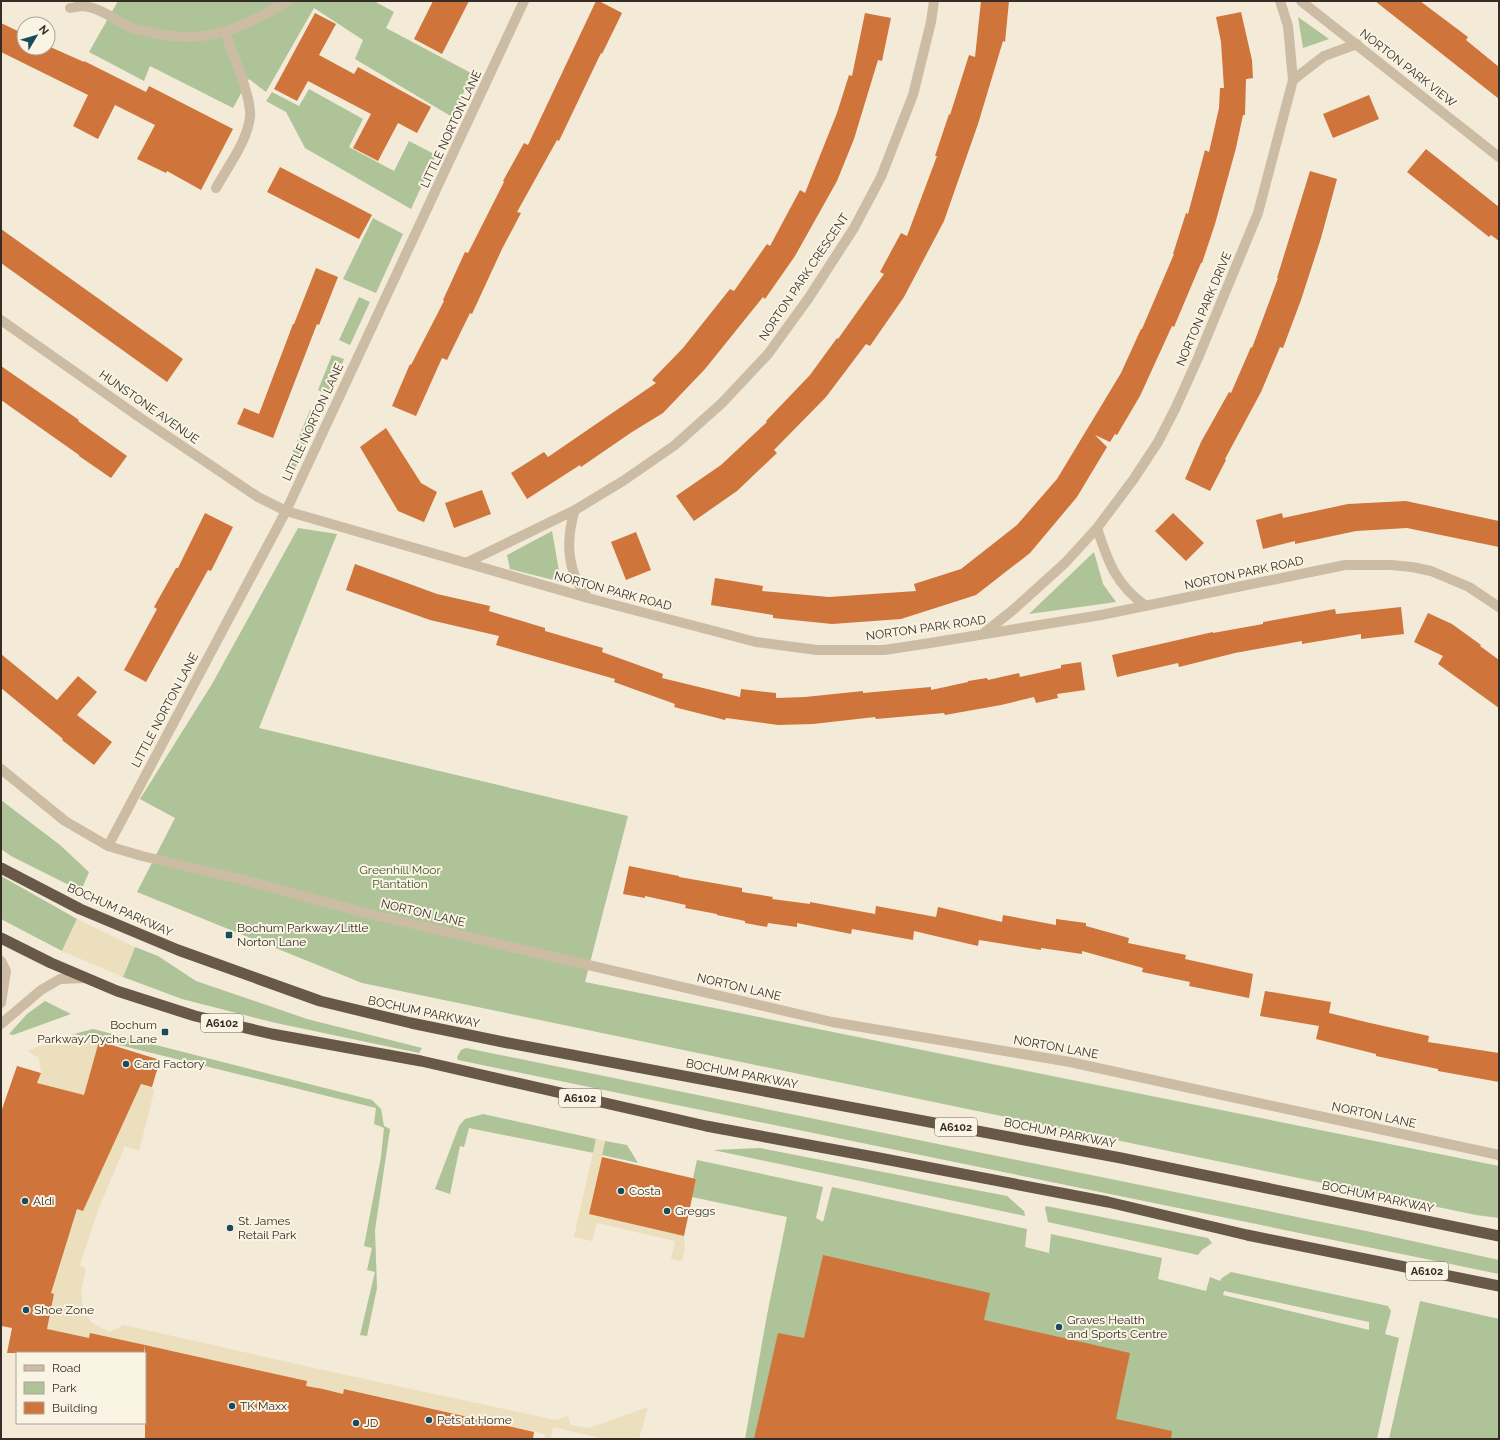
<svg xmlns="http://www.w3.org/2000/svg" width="1500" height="1440" font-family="Raleway,sans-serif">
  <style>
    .green { fill: #aec397; fill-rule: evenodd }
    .plaza { fill: #ecdfbd }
    .building { fill: #cf743a }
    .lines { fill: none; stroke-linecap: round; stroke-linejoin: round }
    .minor { stroke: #ccbca3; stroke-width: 10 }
    .tertiary { stroke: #ccbca3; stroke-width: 10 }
    .trunk { stroke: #685848; stroke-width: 11 }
    .poi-dot { fill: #184c5b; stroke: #faf4e4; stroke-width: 1.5 }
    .labels { text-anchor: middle; stroke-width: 4; stroke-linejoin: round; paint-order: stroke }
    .shield { fill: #faf4e4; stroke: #71695f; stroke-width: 1 }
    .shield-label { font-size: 11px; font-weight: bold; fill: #362d26 }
    .street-label { font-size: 12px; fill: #362d26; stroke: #faf4e4 }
    .park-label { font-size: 12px; fill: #3e5628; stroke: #faf4e4 }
    .poi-label { font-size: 12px; fill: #362d26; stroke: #faf4e4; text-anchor: start }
  </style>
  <rect width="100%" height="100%" fill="#f3ead8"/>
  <path class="green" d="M 118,1 L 374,1 L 394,12 L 386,28 L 471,73 L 454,118 L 355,59 L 363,40 L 314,8 L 266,92 L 249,79 L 233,108 L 150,66 L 144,81 L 89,52 Z
    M 1298,17 L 1329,39 L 1303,48 Z
    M 309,89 L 363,119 L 349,147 L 394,171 L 409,141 L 436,155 L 411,209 L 305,148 L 286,112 L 266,101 L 272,92 L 299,106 Z
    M 373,218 L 403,234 L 376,293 L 343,279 Z
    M 359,297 L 370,302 L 350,345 L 339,340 Z
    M 332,355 L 344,359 L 329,395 L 318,390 Z
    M 310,410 L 320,413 L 294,471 L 286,468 Z
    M 298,528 L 337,534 L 259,728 L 628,816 L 585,982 L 1499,1166 L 1499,1218 L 1476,1215 L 362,983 L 137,892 L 175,818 L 140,799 L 212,684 Z
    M 552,531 L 561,582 L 510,569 L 507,555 Z
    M 1094,552 L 1103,584 L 1116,602 L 1029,614 Z
    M 1,800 L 60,845 L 89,872 L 81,891 L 11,856 L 1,849 Z
    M 1,876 L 77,919 L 62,951 L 1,919 Z
    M 135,947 L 158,956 L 196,981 L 307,1019 L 422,1048 L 419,1053 L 276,1023 L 182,999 L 123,977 Z
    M 45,1001 L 71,1014 L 13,1035 L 9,1034 L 27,1014 Z
    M 93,1029 L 372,1100 L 381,1109 L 384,1126 L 390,1129 L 375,1230 L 377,1288 L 367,1336 L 360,1335 L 375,1272 L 367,1270 L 372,1248 L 364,1246 L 381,1157 L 384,1128 L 374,1124 L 376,1108 L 74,1034 Z
    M 466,1048 L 1371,1232 L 1499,1260 L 1499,1274 L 458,1060 L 457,1057 L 461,1050 Z
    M 483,1114 L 596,1139 L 594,1153 L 469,1128 L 464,1147 L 460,1146 L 450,1194 L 435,1189 L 459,1126 L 465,1119 Z
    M 605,1141 L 627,1145 L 638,1163 L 602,1155 Z
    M 760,1148 L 1007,1196 L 1024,1211 L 1025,1216 L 713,1150 Z
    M 697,1160 L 823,1187 L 816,1218 L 823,1222 L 832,1187 L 1027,1229 L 1025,1247 L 1049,1253 L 1051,1234 L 1162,1258 L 1158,1279 L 1206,1291 L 1210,1277 L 1220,1281 L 1222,1278 L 1231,1272 L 1388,1306 L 1391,1311 L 1385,1334 L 1399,1338 L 1377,1439 L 745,1439 L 767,1315 L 787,1217 L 692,1197 L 696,1179 L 693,1178 ZM 1224,1291 L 1369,1322 L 1369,1330 L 1223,1295 Z
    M 1046,1206 L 1208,1238 L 1212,1243 L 1202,1250 L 1198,1255 L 1048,1222 L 1045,1208 Z
    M 1420,1301 L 1499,1319 L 1499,1439 L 1389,1439 Z"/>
  <path class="plaza" d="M 77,919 L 135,947 L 123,977 L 62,951 Z
    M 74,1034 L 99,1041 L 91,1069 L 152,1087 L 154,1092 L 139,1151 L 125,1146 L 98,1210 L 80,1265 L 86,1269 L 81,1292 L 82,1302 L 85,1312 L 91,1322 L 96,1325 L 109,1332 L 124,1325 L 332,1372 L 556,1420 L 568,1416 L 570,1425 L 589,1428 L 648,1407 L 639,1439 L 605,1439 L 553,1427 L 551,1439 L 544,1439 L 545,1434 L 474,1418 L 472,1423 L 456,1414 L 410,1404 L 408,1409 L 391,1399 L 345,1389 L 343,1394 L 306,1386 L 307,1381 L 169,1350 L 167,1356 L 65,1333 L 64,1340 L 46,1333 L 54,1294 L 51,1293 L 77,1209 L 83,1211 L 130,1107 L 37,1083 L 41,1073 L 39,1058 L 27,1051 Z
    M 596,1139 L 605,1141 L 589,1214 L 684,1236 L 685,1246 L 682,1261 L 671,1259 L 675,1241 L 597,1223 L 592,1241 L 574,1237 Z"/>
  <path class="building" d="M 433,1 L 469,1 L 442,54 L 414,39 Z
    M 596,1 L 599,1 L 622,13 L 602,54 L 601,53 L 559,141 L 557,140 L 517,212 L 521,213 L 502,249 L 472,314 L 470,313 L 447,360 L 442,358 L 416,416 L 392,406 L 410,364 L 411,365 L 444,301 L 443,300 L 465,252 L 468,253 L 504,182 L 503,181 L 524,143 L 528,145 Z
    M 981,1 L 1009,1 L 1005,42 L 1003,41 L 978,124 L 944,221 L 904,297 L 870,346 L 866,344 L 826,397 L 774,450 L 777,453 L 737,491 L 694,521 L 676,496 L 721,465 L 767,422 L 766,421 L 810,375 L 837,338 L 838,339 L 884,274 L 880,272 L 901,233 L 907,236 L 937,156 L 935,156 L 949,114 L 950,115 L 969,55 L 975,57 Z
    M 1375,1 L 1420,1 L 1468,37 L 1466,40 L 1499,67 L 1499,99 Z
    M 1241,12 L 1252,60 L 1253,78 L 1246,79 L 1245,115 L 1243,115 L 1236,148 L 1215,224 L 1202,263 L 1201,263 L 1174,327 L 1172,326 L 1140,396 L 1117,435 L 1115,434 L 1110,442 L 1095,435 L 1107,447 L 1077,497 L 1030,553 L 976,595 L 901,619 L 832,624 L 773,618 L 773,615 L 711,605 L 715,578 L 763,586 L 762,591 L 829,597 L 916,591 L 914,584 L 961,569 L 1017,525 L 1057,479 L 1121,373 L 1141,329 L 1142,329 L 1174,254 L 1173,254 L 1186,213 L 1188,214 L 1205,150 L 1209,152 L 1219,108 L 1220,88 L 1224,88 L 1221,42 L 1216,17 Z
    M 315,13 L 336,24 L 319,55 L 354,74 L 358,67 L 431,107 L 417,133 L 398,123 L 378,161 L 353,148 L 371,114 L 308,81 L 297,101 L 274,89 Z
    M 865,13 L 891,18 L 882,61 L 878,60 L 854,139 L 837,181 L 795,256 L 765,299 L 763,297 L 705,369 L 663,413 L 632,432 L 581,467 L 580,465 L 527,499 L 511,473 L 544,452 L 548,457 L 656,383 L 652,380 L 683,348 L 730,289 L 734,291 L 767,244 L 770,246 L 800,190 L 805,193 L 837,113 L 849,75 L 852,76 Z
    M 1,23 L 24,34 L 24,48 L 48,48 L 48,46 L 84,62 L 84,61 L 146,92 L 149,86 L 233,129 L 201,190 L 167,171 L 166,173 L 137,159 L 155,125 L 115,105 L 98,139 L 73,126 L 88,95 L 1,52 Z
    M 1369,95 L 1379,119 L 1333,138 L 1323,114 Z
    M 1426,149 L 1499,207 L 1499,241 L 1491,235 L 1489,237 L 1407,172 Z
    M 280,167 L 372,215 L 359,239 L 267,192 Z
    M 1310,171 L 1337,179 L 1321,238 L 1301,300 L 1283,348 L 1280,347 L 1261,392 L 1225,459 L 1226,460 L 1210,491 L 1185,479 L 1201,442 L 1229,392 L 1231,393 L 1251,347 L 1252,348 L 1278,278 L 1277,278 Z
    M 1,229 L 183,359 L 167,382 L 1,263 Z
    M 316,268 L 338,277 L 319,325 L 317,324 L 273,438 L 237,424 L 244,408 L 259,414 L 293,324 L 294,324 Z
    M 1,366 L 79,420 L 78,421 L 127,456 L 111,478 L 79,456 L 79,455 L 1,400 Z
    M 386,428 L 421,483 L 437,492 L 424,522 L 398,511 L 360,447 Z
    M 482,490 L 491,514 L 454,528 L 445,503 Z
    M 1406,501 L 1499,521 L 1499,547 L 1407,528 L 1356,531 L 1295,544 L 1295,541 L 1263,549 L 1256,520 L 1282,513 L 1283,518 L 1348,504 Z
    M 205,513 L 233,527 L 211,571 L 208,570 L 146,682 L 124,670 L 157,609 L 154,607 L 176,568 L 178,568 Z
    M 1173,513 L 1204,543 L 1186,561 L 1155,531 Z
    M 636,532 L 651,570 L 626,580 L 611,542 Z
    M 355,564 L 437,594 L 490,606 L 489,611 L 545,628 L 545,631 L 603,648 L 602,652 L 663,674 L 662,678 L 740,697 L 741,689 L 776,693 L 776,698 L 805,697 L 863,691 L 863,693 L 931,687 L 931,690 L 968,682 L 968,681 L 987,678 L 988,680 L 1019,673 L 1020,677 L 1061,668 L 1061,665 L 1081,662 L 1085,690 L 1057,694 L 1058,698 L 1036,703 L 1034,697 L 1001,705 L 945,715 L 944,713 L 876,719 L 875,717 L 813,724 L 778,725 L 726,718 L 725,720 L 674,707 L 675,704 L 614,682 L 615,679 L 496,645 L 499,636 L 430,620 L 346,590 Z
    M 1401,607 L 1404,634 L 1361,639 L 1361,634 L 1302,644 L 1302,641 L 1235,653 L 1179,667 L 1178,663 L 1117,677 L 1112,655 L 1213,632 L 1213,633 L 1263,624 L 1263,622 L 1335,609 L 1336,614 Z
    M 1428,613 L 1452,624 L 1481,645 L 1480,646 L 1499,660 L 1499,708 L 1438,664 L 1443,656 L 1414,642 Z
    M 1,654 L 57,700 L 78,676 L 97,692 L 77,715 L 112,742 L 94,765 L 62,740 L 63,739 L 1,688 Z
    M 629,866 L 679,876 L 679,877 L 742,888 L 742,892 L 773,897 L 772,899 L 810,904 L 810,902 L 875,914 L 876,906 L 936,917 L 938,907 L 1002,922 L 1003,915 L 1056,925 L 1056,919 L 1086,923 L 1086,926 L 1129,938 L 1128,943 L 1186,955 L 1185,959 L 1253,974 L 1249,998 L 1189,986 L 1190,982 L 1142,972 L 1143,968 L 1082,951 L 1082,954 L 1041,948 L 1041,950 L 979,940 L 978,946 L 914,931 L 913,940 L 852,929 L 851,934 L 797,923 L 797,927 L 768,923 L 767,927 L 745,923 L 745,921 L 717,915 L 717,914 L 685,908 L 686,905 L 645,896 L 645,898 L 623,894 Z
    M 1265,991 L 1331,1002 L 1329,1013 L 1370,1023 L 1429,1036 L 1428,1042 L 1499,1053 L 1499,1082 L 1438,1071 L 1438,1069 L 1376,1056 L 1376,1054 L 1316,1039 L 1319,1026 L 1260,1016 Z
    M 99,1041 L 160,1060 L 152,1087 L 141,1084 L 83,1211 L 77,1209 L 51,1293 L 54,1294 L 47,1329 L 89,1338 L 90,1333 L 145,1345 L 144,1353 L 7,1353 L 12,1328 L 1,1326 L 1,1112 L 17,1066 L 41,1073 L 37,1083 L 84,1095 Z
    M 602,1157 L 696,1179 L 684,1236 L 589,1214 Z
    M 823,1255 L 990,1293 L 984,1320 L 1130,1353 L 1116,1419 L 1172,1431 L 1171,1439 L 754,1439 L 778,1333 L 804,1338 Z
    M 145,1345 L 307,1381 L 306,1386 L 323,1389 L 343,1394 L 344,1389 L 534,1432 L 533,1439 L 145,1439 Z"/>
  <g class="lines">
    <path class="minor" d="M 1301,1 L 1499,157
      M 70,8 C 74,8 78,6 82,6 C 100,7 116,21 132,28 C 138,30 144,31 150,32 C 202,46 243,29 287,1
      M 1293,80 L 1324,56 L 1357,44
      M 216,188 C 228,166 247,142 250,117 C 252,98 232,52 225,32
      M 1,320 L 142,419 L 258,497 L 286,511 L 588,598 L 756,642 L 817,650 L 884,650 L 924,644 L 1101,615 L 1345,565 L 1391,565 L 1412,567 L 1431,571 L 1469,587 L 1499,607
      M 575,510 C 565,541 567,573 588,598
      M 1097,528 C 1108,562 1116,585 1146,606
      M 466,563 L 575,510 L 623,481 L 675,445 L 722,403 L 768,354 L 808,299 L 854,228 L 881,177 L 913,95 L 931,22 L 934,1
      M 984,633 L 1013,610 L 1065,563 L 1097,528 L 1133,480 L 1158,442 L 1176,407 L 1198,358 L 1258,213 L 1293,80 L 1288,26 L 1280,1
      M 1,769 L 65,821 L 108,846 L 142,856 L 244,880 L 370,914 L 832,1022 L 1070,1062 L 1499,1155
      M 108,846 L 286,511 L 524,1"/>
    <path class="tertiary" d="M 1,961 L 6,971 L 1,1003
      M 1,1024 L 41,990 L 60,979 L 85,978"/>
    <path class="trunk" d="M 1,868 L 80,909 L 178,950 L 320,1001 L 411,1023 L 508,1043 L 1121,1158 L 1499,1236
      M 1,938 L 51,963 L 117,991 L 195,1016 L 272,1034 L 421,1061 L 706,1126 L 874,1157 L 1108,1202 L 1247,1235 L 1499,1286"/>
  </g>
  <g class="poi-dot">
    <rect x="225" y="931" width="8" height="8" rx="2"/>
    <rect x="161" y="1028" width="8" height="8" rx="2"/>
    <circle cx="126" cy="1064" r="4"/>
    <circle cx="621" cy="1191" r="4"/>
    <circle cx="25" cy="1201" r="4"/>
    <circle cx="667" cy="1211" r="4"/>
    <circle cx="230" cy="1228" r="4"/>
    <circle cx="26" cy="1310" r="4"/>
    <circle cx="1059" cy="1327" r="4"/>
    <circle cx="232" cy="1406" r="4"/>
    <circle cx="429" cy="1420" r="4"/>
    <circle cx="356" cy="1423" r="4"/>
  </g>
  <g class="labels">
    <g class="shield">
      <rect x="201" y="1014" width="42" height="18" rx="3"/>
      <rect x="559" y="1089" width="42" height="18" rx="3"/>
      <rect x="935" y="1118" width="42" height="18" rx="3"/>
      <rect x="1406" y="1262" width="42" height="18" rx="3"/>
    </g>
    <g class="shield-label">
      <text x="222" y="1027">A6102</text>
      <text x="580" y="1102">A6102</text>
      <text x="956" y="1131">A6102</text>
      <text x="1427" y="1275">A6102</text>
    </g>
    <g class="street-label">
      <text transform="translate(1408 68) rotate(38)" y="4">NORTON PARK VIEW</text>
      <text transform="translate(451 129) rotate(-65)" y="4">LITTLE NORTON LANE</text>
      <text transform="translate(804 277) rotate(-56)" y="4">NORTON PARK CRESCENT</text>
      <text transform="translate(1204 309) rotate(-67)" y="4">NORTON PARK DRIVE</text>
      <text transform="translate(149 407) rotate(35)" y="4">HUNSTONE AVENUE</text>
      <text transform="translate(313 422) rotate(-65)" y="4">LITTLE NORTON LANE</text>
      <text transform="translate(1244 573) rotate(-12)" y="4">NORTON PARK ROAD</text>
      <text transform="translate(613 591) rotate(15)" y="4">NORTON PARK ROAD</text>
      <text transform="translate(926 628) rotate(-8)" y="4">NORTON PARK ROAD</text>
      <text transform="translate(165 710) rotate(-62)" y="4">LITTLE NORTON LANE</text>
      <text transform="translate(120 910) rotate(24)" y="4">BOCHUM PARKWAY</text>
      <text transform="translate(423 913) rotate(13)" y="4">NORTON LANE</text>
      <text transform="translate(739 987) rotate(13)" y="4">NORTON LANE</text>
      <text transform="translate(424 1012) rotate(12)" y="4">BOCHUM PARKWAY</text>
      <text transform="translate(1056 1047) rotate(10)" y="4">NORTON LANE</text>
      <text transform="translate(742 1074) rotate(11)" y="4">BOCHUM PARKWAY</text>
      <text transform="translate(1374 1115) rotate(12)" y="4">NORTON LANE</text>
      <text transform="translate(1060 1133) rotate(11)" y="4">BOCHUM PARKWAY</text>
      <text transform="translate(1378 1197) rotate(12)" y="4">BOCHUM PARKWAY</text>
    </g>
    <g class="park-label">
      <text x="400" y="874">Greenhill Moor<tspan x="400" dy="14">Plantation</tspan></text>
    </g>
    <g class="poi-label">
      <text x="237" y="932">Bochum Parkway/Little<tspan x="237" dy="14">Norton Lane</tspan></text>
      <text x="157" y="1029" text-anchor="end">Bochum<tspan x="157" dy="14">Parkway/Dyche Lane</tspan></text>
      <text x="134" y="1068">Card Factory</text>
      <text x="629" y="1195">Costa</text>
      <text x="33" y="1205">Aldi</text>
      <text x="675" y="1215">Greggs</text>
      <text x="238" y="1225">St. James<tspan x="238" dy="14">Retail Park</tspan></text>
      <text x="34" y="1314">Shoe Zone</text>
      <text x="1067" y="1324">Graves Health<tspan x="1067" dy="14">and Sports Centre</tspan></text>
      <text x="240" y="1410">TK Maxx</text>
      <text x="437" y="1424">Pets at Home</text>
      <text x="364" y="1427">JD</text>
    </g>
  </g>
  <rect width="1500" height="1440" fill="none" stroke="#362d26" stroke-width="4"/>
  <rect x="16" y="1352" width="130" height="72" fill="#faf4e4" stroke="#aca498"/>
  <rect x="24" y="1365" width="20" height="6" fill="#ccbca3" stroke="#aca498"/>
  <text x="52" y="1372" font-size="12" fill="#362d26">Road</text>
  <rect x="24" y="1382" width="20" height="12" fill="#aec397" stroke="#aca498"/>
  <text x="52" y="1392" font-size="12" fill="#362d26">Park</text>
  <rect x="24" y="1402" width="20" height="12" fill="#cf743a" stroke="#aca498"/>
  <text x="52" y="1412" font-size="12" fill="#362d26">Building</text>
  <g transform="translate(36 36) rotate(52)"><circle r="19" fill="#faf4e4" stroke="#aca498"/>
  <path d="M0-3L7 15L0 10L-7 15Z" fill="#184c5b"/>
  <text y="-6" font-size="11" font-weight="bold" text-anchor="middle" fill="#362d26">N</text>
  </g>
</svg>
